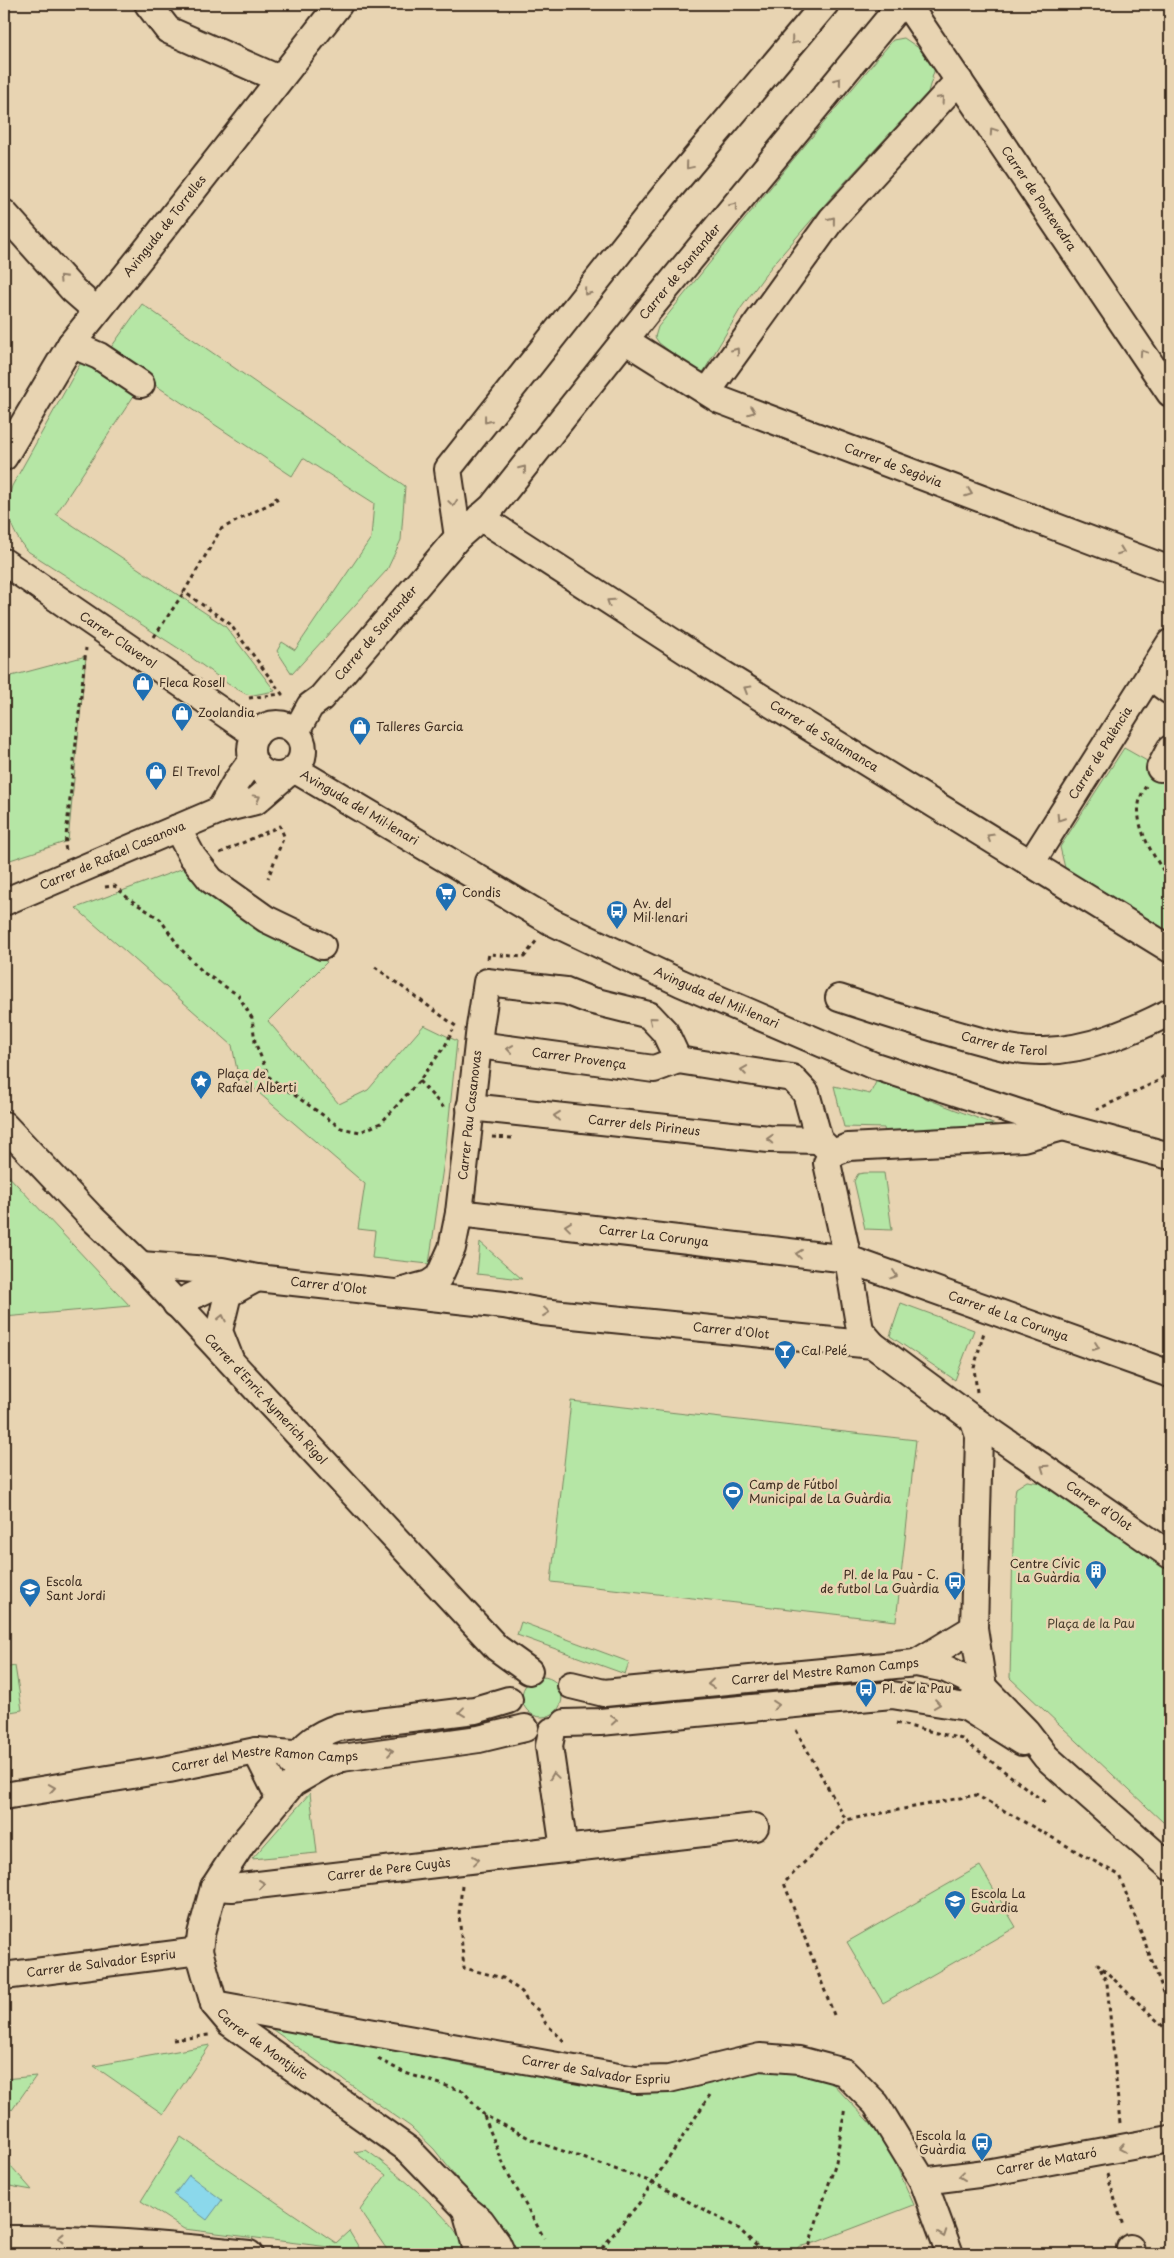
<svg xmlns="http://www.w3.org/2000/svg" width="1174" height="2258" font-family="'Playpen Sans',sans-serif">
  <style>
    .green { fill: #b5e6a5; stroke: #788862 }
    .water { fill: #8bd8eb; stroke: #6b9299 }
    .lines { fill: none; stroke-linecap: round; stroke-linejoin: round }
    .minor-casing { stroke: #3b2a1e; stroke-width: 30 }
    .path { stroke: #3b2a1e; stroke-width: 3; stroke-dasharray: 4 4; stroke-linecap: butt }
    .minor { stroke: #e8d4b2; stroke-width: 26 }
    .oneway { stroke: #927f68 }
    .labels { text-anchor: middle; stroke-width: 5; stroke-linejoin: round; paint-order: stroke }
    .street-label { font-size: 12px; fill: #3b2a1e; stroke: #e8d4b2 }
    .poi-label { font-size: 12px; fill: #3b2a1e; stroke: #e8d4b2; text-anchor: start }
    .park-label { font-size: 12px; fill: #473d2c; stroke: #e8d4b2 }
  </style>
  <rect width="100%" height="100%" fill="#e8d4b2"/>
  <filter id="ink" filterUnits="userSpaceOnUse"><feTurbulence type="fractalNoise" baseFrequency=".02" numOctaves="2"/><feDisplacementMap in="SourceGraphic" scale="10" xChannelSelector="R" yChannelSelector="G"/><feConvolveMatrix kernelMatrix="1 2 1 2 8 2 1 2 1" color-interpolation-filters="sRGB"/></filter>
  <g filter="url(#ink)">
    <path class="green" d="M 904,38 L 923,51 L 935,68 L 928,92 L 833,195 L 771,267 L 741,308 L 704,371 L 699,374 L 659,343 L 655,337 L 658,327 L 791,162 L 893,40 Z
      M 142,304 L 405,486 L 401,540 L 387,570 L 292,674 L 277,651 L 282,642 L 295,650 L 371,538 L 374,503 L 303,458 L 292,476 L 107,353 Z
      M 84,361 L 137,391 L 56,514 L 225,626 L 275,691 L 253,695 L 246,694 L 228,684 L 181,650 L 26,550 C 10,528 4,512 12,486 L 80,364 Z
      M 86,656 L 68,841 L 4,862 L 4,678 Z
      M 1124,748 L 1170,774 L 1170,932 L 1065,868 L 1060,847 Z
      M 184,868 L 239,908 L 327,962 L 268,1021 L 339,1104 L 368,1090 L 424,1025 L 457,1041 L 446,1147 L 429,1264 L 372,1258 L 375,1231 L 358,1229 L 365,1184 L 238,1075 L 232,1045 L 76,908 Z
      M 877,1080 L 1001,1127 L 885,1134 L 884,1128 L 844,1127 L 834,1086 L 870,1094 Z
      M 4,1171 L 130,1306 L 4,1317 Z
      M 864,1173 L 884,1173 L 892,1230 L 865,1229 L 854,1181 L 858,1174 Z
      M 480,1242 L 522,1279 L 477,1274 Z
      M 901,1303 L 974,1330 L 955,1380 L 890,1336 Z
      M 571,1401 L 916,1440 L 896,1621 L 551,1582 Z
      M 1027,1481 L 1041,1483 L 1170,1570 L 1170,1822 L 1163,1822 L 1010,1678 L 1014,1502 L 1016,1488 Z
      M 521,1622 L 629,1662 L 625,1674 L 517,1635 Z
      M 15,1666 L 22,1710 L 4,1713 L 4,1668 Z
      M522 1697a20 20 0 1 1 40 0a20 20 0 1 1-40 0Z
      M 310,1793 L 317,1853 L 252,1859 Z
      M 980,1866 L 1016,1927 L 883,2003 L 847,1942 Z
      M 266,2025 L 482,2068 L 568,2078 L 752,2071 L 779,2070 L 806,2074 L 831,2082 L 884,2138 L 914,2205 L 817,2242 L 798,2247 L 796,2254 L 517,2254 L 434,2149 L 411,2127 Z
      M 210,2045 L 163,2114 L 94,2066 Z
      M 36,2076 L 12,2110 L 4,2103 L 4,2079 Z
      M 181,2137 L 336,2243 L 349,2231 L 361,2251 L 184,2229 L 141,2201 Z
      M 366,2150 C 388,2165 450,2216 460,2239 C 462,2245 461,2249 458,2254 L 390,2254 L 360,2210 L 386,2175 L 354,2152 Z
      M 4,2158 L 32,2190 L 4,2185 Z"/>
    <path class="water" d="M 189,2175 L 222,2200 L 207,2220 L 174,2195 Z"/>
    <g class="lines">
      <g class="minor-casing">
        <g id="minor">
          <path d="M 148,4 L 168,30 L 279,79"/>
          <path id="s1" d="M 907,4 L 1170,393"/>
          <path d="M 4,213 L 73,290 L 97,311"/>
          <path id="s2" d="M 626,341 L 720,400 L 1170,570"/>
          <path d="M 71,344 L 99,356 L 141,384"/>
          <path d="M 708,391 L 832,219 L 959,80"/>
          <path id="s3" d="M 4,457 L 71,344 L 140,258 L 339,4"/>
          <path id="s4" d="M 480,517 L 705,663 L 1170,949"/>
          <path d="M 458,537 L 448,469 L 667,192 L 825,4"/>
          <path id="s5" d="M 4,562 L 256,735"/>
          <path d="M 1150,674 L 1163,686 L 1170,691"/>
          <circle cx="277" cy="750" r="26"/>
          <path id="s6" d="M 296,732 L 310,706 L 321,698 L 458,537 L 492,507 L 647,312 L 901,4"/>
          <path d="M 1160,768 L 1170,749"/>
          <path id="s7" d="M 294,769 L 552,922 L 681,983 L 872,1065 L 1063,1127 L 1170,1156"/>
          <path d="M 220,810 L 236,782 L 252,760"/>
          <path d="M 177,828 L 192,856 L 211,880 L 266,919 L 322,946"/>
          <path id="s8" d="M 1031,863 L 1170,643"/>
          <path id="s9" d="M 4,902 L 220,810 L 256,801 L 287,774"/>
          <path id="s10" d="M 839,998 C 881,1012 923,1025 966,1037 C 992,1044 1017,1052 1044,1051 C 1089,1050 1131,1032 1170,1012"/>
          <path id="s11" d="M 479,1045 L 654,1069 L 678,1060"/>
          <path d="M 678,1060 L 792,1078 L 806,1093 L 819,1140 L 831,1152"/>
          <path id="s12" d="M 470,1107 L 769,1139 L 819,1140"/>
          <path id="s13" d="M 4,1125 L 90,1216 L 141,1265 L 497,1648 L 529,1671"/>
          <path d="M 833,1153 L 848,1147 L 1023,1138 L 1063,1127"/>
          <path d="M 833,1153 L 827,1163 L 848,1259 L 860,1330 L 873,1345"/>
          <path id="s14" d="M 459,1213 L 848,1259 L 1170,1374"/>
          <path id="s15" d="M 141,1265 L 222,1271 L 257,1278 L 504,1305 L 542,1312 L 873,1345 L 973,1419 L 1170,1555"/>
          <path id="s16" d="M 403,1291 L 429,1284 L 439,1277 L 452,1248 L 459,1213 L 480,1027 L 487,982 L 566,991 L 589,1000 L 649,1015 L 665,1032 L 678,1060"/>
          <path d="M 176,1304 L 218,1284 L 243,1280"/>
          <path d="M 230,1359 L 219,1331 L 228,1294 L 257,1278"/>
          <path d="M 973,1419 L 979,1436 L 974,1628 L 983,1687 L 974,1698"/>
          <path d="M 916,1663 L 974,1628"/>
          <path id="s17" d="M 571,1685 L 604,1693 L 916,1663 L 946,1669 L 983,1687 L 1026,1731 L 1046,1757 L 1170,1867"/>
          <path d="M 565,1723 L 600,1722 L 892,1695 L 966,1707 L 1022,1742"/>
          <path d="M 256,1751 L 280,1799"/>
          <path id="s18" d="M 342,1758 L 324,1765 L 293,1783 L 242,1844 L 214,1887 L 201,1934 L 199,1951 L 214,2004 L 230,2023 L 409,2150 L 466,2209 L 481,2221 L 497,2243 L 502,2254"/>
          <path d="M 292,1763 C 304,1744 318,1734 339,1727 L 475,1710 L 509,1700"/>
          <path id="s19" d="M 4,1796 L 169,1769 L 256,1751 L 342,1758 L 479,1739 L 525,1728"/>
          <path d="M 564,1849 L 755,1827"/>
          <path id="s20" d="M 214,1887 L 232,1888 L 564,1849 L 549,1746 L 552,1731"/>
          <path id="s21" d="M 4,1976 L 199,1951"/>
          <path id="s22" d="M 214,2004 L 635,2080 L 669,2079 L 760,2057 L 799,2060 L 844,2072 L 876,2104 L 923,2181 L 950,2254"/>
          <path id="s23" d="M 923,2181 L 986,2173 L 1170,2139"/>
          <path d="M 466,2210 L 478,2254"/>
          <path d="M 4,2239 C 86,2238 167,2245 249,2254"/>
          <path d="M 1130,2248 L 1132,2254"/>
        </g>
      </g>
      <path class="path" d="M 154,637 L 184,592
        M 249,698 L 282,694 L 230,624 L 184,592 L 221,529 L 277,500 L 275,496
        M 1146,786 C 1125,818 1153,854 1170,881
        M 66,850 L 65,846 L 86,648
        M 220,853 L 280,826 L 284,836 L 268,878
        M 105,887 L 115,886 L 129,899 L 160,919 L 180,948 L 204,973 L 238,995 L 252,1018 L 255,1042 L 269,1077 L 341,1128 L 360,1132 L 381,1123 L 419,1081 L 445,1046 L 453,1030
        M 488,959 L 489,954 L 524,957 L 537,940
        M 375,967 L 457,1027
        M 419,1081 L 446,1110
        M 1096,1110 L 1158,1081 L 1170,1071
        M 492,1137 L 513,1138
        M 977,1392 L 974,1368 L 984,1332
        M 896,1723 L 962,1739 L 1047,1804
        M 796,1730 L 846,1820
        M 462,1886 L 459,1914 L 464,1968 L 503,1978 L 522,1992 L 528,2003 L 538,2010 L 546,2024 L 565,2042
        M 834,2015 L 784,1883 L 846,1820 L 976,1795 L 1119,1875 L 1170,2008
        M 173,2040 L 209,2035
        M 378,2059 L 405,2073 L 463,2091 L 484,2115 L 537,2142 L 652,2182 L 738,2228 L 765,2254
        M 484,2116 L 505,2168 L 544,2238
        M 1120,2123 L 1107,1983 L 1098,1964 L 1170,2033
        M 1107,2174 L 1123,2226
        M 597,2254 L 640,2202 L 710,2095
        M 808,2254 L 812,2235 L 836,2162 L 845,2107"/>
      <use href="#minor" class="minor"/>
    </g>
    <defs><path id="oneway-chevron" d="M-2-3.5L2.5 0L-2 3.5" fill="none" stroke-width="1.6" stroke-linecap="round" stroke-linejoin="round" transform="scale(1.25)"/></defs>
    <g class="oneway">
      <use href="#oneway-chevron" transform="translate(794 41) rotate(130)"/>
      <use href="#oneway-chevron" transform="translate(838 81) rotate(-51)"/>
      <use href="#oneway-chevron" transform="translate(941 99) rotate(-48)"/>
      <use href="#oneway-chevron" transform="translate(993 131) rotate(-124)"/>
      <use href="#oneway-chevron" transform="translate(689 166) rotate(130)"/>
      <use href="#oneway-chevron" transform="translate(734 206) rotate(-51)"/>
      <use href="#oneway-chevron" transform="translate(832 220) rotate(-51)"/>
      <use href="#oneway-chevron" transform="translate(62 278) rotate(-133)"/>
      <use href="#oneway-chevron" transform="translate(587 292) rotate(129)"/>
      <use href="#oneway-chevron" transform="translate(736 351) rotate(-54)"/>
      <use href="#oneway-chevron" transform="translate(1143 353) rotate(-124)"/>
      <use href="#oneway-chevron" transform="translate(752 411) rotate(21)"/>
      <use href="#oneway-chevron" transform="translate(487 420) rotate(128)"/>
      <use href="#oneway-chevron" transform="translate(523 469) rotate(-51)"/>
      <use href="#oneway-chevron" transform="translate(969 493) rotate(21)"/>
      <use href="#oneway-chevron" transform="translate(453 503) rotate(82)"/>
      <use href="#oneway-chevron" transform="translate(1121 551) rotate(21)"/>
      <use href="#oneway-chevron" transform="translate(610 602) rotate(-147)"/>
      <use href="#oneway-chevron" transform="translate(747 689) rotate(-149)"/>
      <use href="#oneway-chevron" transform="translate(257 798) rotate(-29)"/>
      <use href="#oneway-chevron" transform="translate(1060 818) rotate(122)"/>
      <use href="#oneway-chevron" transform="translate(990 837) rotate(-149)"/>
      <use href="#oneway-chevron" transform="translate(652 1020) rotate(-141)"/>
      <use href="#oneway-chevron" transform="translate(510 1049) rotate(-172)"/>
      <use href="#oneway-chevron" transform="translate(744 1070) rotate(-171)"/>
      <use href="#oneway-chevron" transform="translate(557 1116) rotate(-174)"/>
      <use href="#oneway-chevron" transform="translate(770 1139) rotate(-177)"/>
      <use href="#oneway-chevron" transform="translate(568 1226) rotate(-173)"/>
      <use href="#oneway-chevron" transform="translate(799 1254) rotate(-173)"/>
      <use href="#oneway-chevron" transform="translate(894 1275) rotate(19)"/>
      <use href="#oneway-chevron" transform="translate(546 1312) rotate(6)"/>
      <use href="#oneway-chevron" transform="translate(222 1318) rotate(-77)"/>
      <use href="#oneway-chevron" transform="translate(1096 1347) rotate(20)"/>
      <use href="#oneway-chevron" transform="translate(1044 1468) rotate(-145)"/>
      <use href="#oneway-chevron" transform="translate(711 1684) rotate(174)"/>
      <use href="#oneway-chevron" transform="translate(937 1704) rotate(8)"/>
      <use href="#oneway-chevron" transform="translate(776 1705) rotate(-5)"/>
      <use href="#oneway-chevron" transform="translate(462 1712) rotate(173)"/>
      <use href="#oneway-chevron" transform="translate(614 1720) rotate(-5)"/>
      <use href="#oneway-chevron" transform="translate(390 1751) rotate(-8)"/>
      <use href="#oneway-chevron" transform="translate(554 1776) rotate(-98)"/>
      <use href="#oneway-chevron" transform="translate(52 1788) rotate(-9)"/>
      <use href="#oneway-chevron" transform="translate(476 1860) rotate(-7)"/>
      <use href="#oneway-chevron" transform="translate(262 1884) rotate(-7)"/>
      <use href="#oneway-chevron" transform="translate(1122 2148) rotate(170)"/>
      <use href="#oneway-chevron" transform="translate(962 2176) rotate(173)"/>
      <use href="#oneway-chevron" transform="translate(943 2234) rotate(70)"/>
      <use href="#oneway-chevron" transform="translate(61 2238) rotate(180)"/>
    </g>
  </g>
  <defs>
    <g id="shop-pin" transform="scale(1.125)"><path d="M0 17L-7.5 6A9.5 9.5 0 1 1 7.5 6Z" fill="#1f6fb2" stroke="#e8d4b2"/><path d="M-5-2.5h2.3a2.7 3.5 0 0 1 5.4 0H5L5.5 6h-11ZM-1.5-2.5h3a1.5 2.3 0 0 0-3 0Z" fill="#fff"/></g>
    <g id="supermarket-pin" transform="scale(1.125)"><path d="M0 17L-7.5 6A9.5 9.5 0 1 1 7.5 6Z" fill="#1f6fb2" stroke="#e8d4b2"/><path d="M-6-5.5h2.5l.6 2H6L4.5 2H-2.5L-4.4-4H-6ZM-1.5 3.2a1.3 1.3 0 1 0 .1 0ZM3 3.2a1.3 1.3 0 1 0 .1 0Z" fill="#fff"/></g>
    <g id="bus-pin" transform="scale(1.125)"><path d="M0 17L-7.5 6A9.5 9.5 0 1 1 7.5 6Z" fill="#1f6fb2" stroke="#e8d4b2"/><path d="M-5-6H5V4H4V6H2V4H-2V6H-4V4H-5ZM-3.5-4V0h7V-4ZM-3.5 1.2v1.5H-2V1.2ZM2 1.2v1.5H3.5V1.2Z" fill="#fff"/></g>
    <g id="sight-pin" transform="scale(1.125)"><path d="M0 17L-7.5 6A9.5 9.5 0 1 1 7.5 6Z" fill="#1f6fb2" stroke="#e8d4b2"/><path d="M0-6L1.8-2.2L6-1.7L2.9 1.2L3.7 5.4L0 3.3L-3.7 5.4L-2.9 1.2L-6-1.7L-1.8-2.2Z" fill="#fff"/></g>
    <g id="bar-pin" transform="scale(1.125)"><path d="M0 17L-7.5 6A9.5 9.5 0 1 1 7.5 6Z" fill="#1f6fb2" stroke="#e8d4b2"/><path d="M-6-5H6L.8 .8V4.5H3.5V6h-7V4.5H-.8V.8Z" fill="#fff"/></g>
    <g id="stadium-pin" transform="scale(1.125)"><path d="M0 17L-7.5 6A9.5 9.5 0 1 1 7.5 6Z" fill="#1f6fb2" stroke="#e8d4b2"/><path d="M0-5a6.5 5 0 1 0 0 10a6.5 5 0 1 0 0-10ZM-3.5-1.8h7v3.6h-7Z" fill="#fff"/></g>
    <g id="building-pin" transform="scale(1.125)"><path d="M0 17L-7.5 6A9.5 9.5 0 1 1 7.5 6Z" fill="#1f6fb2" stroke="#e8d4b2"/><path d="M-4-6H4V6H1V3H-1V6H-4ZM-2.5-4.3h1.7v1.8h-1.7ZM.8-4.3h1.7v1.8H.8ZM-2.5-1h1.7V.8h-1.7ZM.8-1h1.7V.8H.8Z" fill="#fff"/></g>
    <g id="school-pin" transform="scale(1.125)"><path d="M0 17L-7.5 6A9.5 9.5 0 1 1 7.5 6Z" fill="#1f6fb2" stroke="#e8d4b2"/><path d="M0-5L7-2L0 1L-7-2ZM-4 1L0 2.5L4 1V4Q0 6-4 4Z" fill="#fff"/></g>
  </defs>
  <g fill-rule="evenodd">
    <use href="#shop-pin" x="143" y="683"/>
    <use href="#shop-pin" x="182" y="713"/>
    <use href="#shop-pin" x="360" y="727"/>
    <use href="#shop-pin" x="156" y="772"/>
    <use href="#supermarket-pin" x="446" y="893"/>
    <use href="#bus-pin" x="617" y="911"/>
    <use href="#sight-pin" x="201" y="1081"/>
    <use href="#bar-pin" x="785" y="1351"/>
    <use href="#stadium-pin" x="733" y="1492"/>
    <use href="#building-pin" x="1096" y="1571"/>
    <use href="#bus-pin" x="955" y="1582"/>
    <use href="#school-pin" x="30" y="1589"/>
    <use href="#bus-pin" x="866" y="1689"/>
    <use href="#school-pin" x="955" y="1901"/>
    <use href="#bus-pin" x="982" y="2143"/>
  </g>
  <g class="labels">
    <g class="street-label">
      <text dy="4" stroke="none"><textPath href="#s1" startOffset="235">Carrer de Pontevedra</textPath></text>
      <text dy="4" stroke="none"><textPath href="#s3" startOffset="282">Avinguda de Torrelles</textPath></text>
      <text dy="4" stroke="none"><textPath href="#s6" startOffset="601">Carrer de Santander</textPath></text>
      <text dy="4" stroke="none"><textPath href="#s2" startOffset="296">Carrer de Segòvia</textPath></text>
      <text dy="4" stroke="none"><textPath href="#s6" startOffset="128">Carrer de Santander</textPath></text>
      <text dy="4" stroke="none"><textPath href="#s5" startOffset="138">Carrer Claverol</textPath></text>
      <text dy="4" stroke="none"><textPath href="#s4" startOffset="408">Carrer de Salamanca</textPath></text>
      <text dy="4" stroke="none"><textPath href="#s8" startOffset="130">Carrer de Palència</textPath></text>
      <text dy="4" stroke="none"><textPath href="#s7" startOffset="76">Avinguda del Mil·lenari</textPath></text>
      <text dy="4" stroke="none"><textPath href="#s9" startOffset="118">Carrer de Rafael Casanova</textPath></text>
      <text dy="4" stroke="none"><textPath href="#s7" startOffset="481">Avinguda del Mil·lenari</textPath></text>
      <text dy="4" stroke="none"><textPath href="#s10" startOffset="172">Carrer de Terol</textPath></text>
      <text dy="4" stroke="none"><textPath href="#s11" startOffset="101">Carrer Provença</textPath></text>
      <text dy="4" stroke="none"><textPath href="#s16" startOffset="205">Carrer Pau Casanovas</textPath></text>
      <text dy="4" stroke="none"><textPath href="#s12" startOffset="175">Carrer dels Pirineus</textPath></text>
      <text dy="4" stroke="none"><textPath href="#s14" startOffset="196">Carrer La Corunya</textPath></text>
      <text dy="4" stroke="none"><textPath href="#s15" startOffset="189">Carrer d'Olot</textPath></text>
      <text dy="4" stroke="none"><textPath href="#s14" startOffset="562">Carrer de La Corunya</textPath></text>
      <text dy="4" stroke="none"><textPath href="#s15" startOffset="594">Carrer d'Olot</textPath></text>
      <text dy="4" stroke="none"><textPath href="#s13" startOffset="379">Carrer d'Enric Aymerich Rigol</textPath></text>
      <text dy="4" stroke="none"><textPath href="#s15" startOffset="1014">Carrer d'Olot</textPath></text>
      <text dy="4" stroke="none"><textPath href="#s17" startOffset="256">Carrer del Mestre Ramon Camps</textPath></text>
      <text dy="4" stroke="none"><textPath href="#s19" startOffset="264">Carrer del Mestre Ramon Camps</textPath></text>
      <text dy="4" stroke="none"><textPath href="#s20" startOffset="176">Carrer de Pere Cuyàs</textPath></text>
      <text dy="4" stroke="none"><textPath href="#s21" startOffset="98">Carrer de Salvador Espriu</textPath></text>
      <text dy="4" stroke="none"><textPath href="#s18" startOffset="370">Carrer de Montjuïc</textPath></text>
      <text dy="4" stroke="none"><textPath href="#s22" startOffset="388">Carrer de Salvador Espriu</textPath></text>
      <text dy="4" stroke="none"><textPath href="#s23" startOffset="125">Carrer de Mataró</textPath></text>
    </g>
    <g class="poi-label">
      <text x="159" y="687">Fleca Rosell</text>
      <text x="198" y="717">Zoolandia</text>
      <text x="376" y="731">Talleres Garcia</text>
      <text x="172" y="776">El Trevol</text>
      <text x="462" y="897">Condis</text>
      <text x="633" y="908">Av. del<tspan x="633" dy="14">Mil·lenari</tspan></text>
      <text x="217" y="1078">Plaça de<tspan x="217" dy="14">Rafael Alberti</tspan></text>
      <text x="801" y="1355">Cal Pelé</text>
      <text x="749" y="1489">Camp de Fútbol<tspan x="749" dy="14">Municipal de La Guàrdia</tspan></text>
      <text x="1080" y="1568" text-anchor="end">Centre Cívic<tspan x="1080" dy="14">La Guàrdia</tspan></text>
      <text x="939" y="1579" text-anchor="end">Pl. de la Pau - C.<tspan x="939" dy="14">de futbol La Guàrdia</tspan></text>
      <text x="46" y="1586">Escola<tspan x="46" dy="14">Sant Jordi</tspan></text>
      <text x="882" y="1693">Pl. de la Pau</text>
      <text x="971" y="1898">Escola La<tspan x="971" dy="14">Guàrdia</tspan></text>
      <text x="966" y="2140" text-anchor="end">Escola la<tspan x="966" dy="14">Guàrdia</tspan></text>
    </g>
    <g class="park-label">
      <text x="1091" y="1628">Plaça de la Pau</text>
    </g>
  </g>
  <rect width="1174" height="2258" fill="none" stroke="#e8d4b2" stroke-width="20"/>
  <rect x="10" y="10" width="1154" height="2238" fill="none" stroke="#3b2a1e" stroke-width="2" filter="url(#ink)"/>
</svg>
